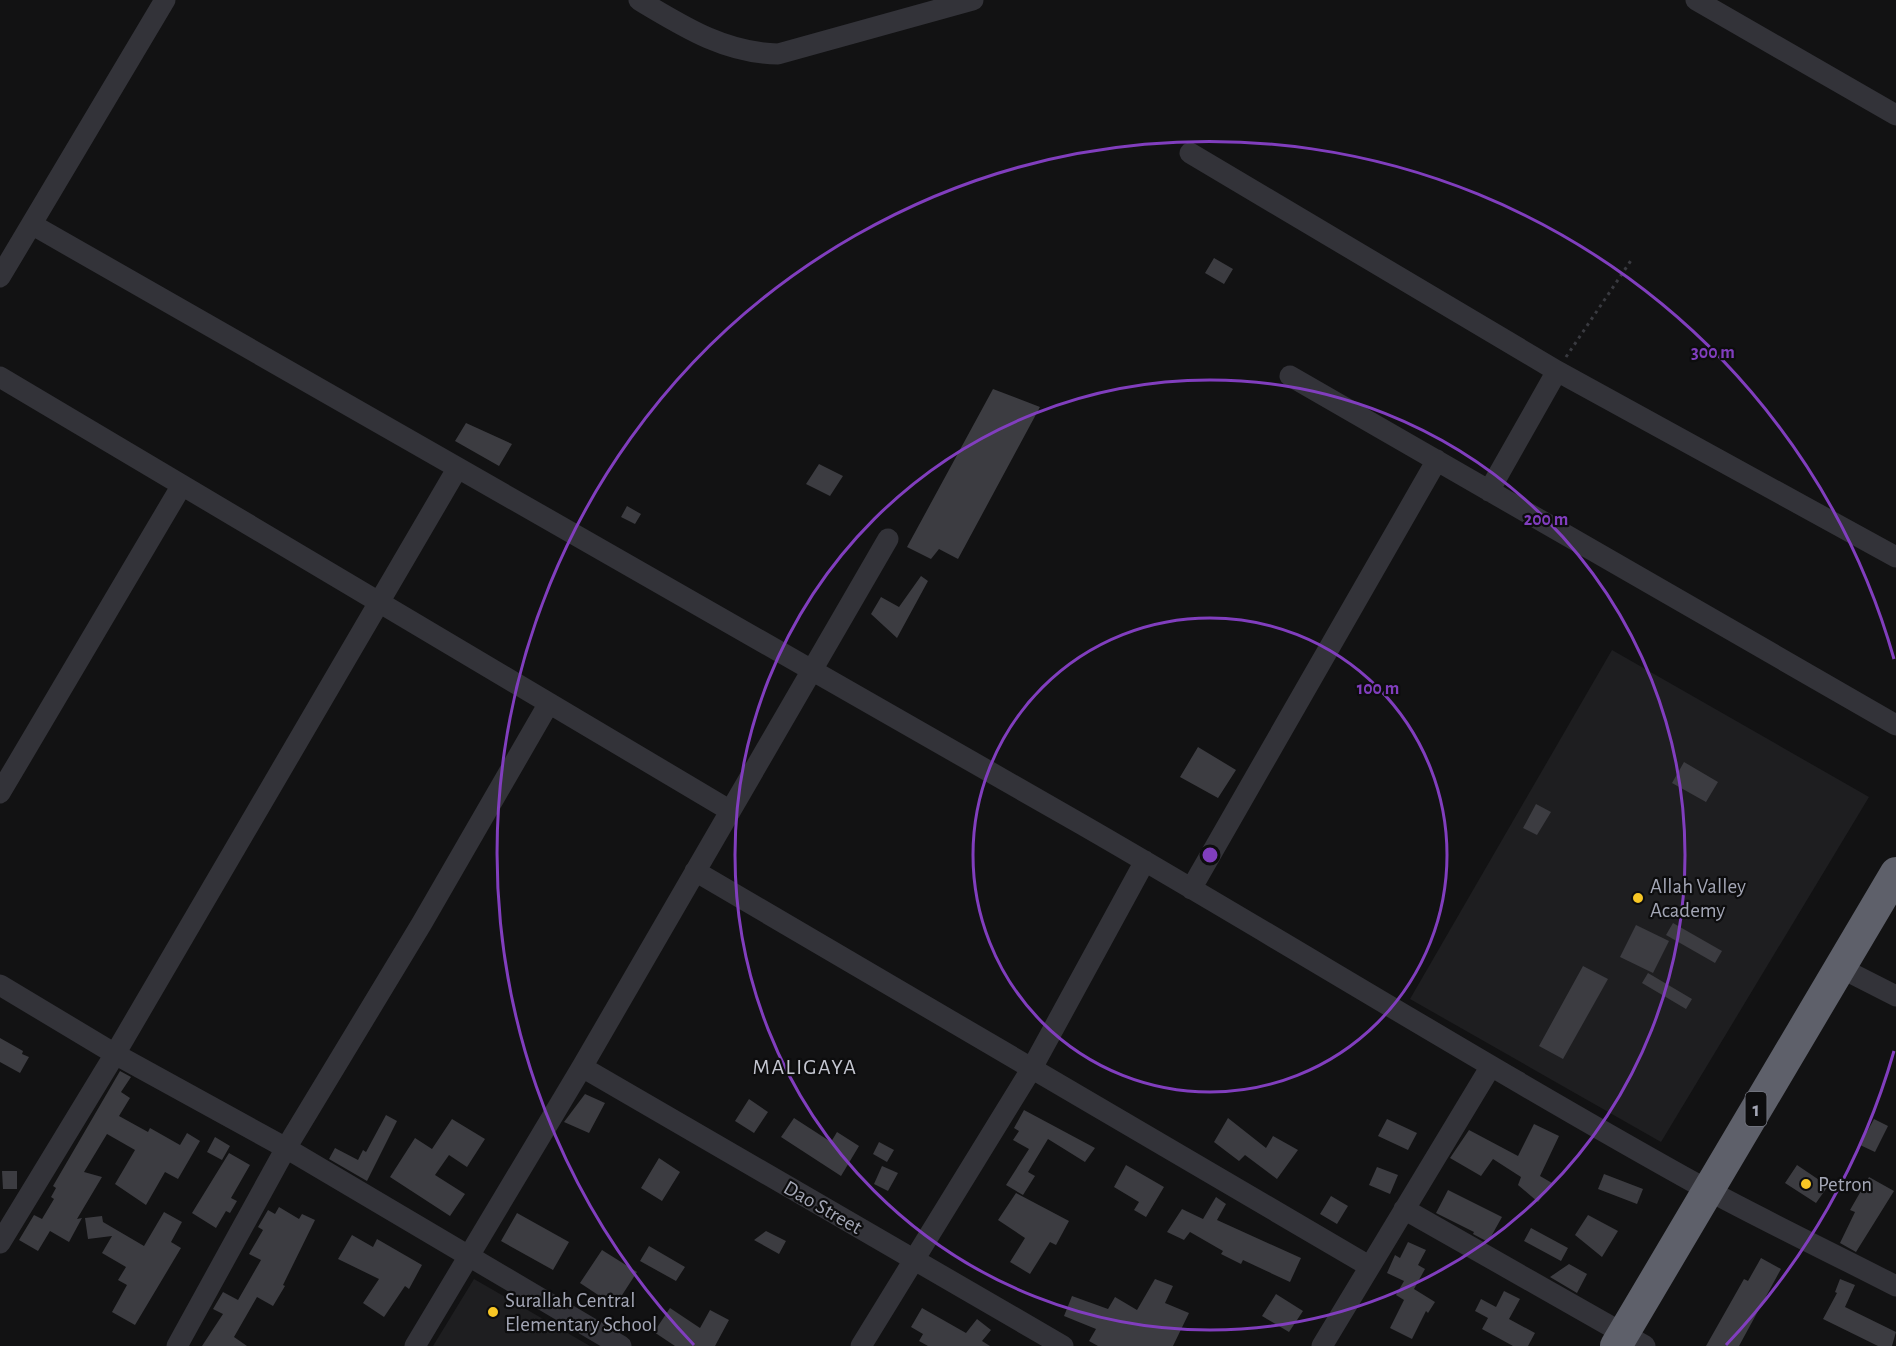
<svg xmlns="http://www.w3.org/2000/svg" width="1896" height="1346" font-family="'Alegreya Sans',sans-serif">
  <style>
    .built { fill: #1e1e20 }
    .building { fill: #3c3c41 }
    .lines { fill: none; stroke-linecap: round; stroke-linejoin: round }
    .path { stroke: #393a40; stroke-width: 3; stroke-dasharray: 3 4.5; stroke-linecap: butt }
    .minor { stroke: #333339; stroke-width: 21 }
    .highway { stroke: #5e606a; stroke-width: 32 }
    .ring { fill: none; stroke: #813ebe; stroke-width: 3 }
    .poi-dot { fill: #f8c725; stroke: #0d0d0e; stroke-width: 2 }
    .labels { text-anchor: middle; stroke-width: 4.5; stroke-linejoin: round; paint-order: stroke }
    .shield { fill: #0d0d0e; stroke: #767883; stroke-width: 1.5 }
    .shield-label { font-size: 20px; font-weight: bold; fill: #a3a6b5 }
    .poi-label { font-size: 21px; fill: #a3a6b5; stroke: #0d0d0e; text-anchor: start }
    .street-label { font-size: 21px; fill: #a3a6b5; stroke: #0d0d0e }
    .neighbourhood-label { font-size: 22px; letter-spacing: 1.5px; fill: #c4c6d0; stroke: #0d0d0e }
    .centre { fill: #813ebe; stroke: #0d0d0e; stroke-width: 3 }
    .ring-label { font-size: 18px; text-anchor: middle; font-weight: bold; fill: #813ebe; stroke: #0d0d0e; stroke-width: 4.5; stroke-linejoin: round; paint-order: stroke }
  </style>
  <rect width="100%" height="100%" fill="#121213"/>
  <path class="built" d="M 1612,650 L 1869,797 L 1661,1142 L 1410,999 Z
    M 474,1279 L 590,1346 L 433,1346 Z"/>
  <path class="building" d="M 1214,258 L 1233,269 L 1224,284 L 1205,273 Z
    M 993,389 L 1040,407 L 958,559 L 939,549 L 931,559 L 907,547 Z
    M 466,423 L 512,444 L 499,466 L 455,441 Z
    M 819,464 L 843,476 L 830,496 L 806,484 Z
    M 627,506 L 641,514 L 635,524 L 621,517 Z
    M 921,576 L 928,581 L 897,638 L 871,614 L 881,597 L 899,607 Z
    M 1198,747 L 1236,770 L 1218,798 L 1180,777 Z
    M 1684,762 L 1718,782 L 1706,802 L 1672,783 Z
    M 1536,804 L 1551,812 L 1537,835 L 1523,828 Z
    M 1673,923 L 1722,951 L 1715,963 L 1666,935 Z
    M 1636,925 L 1669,941 L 1653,973 L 1620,957 Z
    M 1583,966 L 1608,979 L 1563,1059 L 1539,1046 Z
    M 1648,973 L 1692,999 L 1686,1009 L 1642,983 Z
    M 0,1038 L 23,1051 L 22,1054 L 29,1057 L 20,1073 L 0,1062 Z
    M 120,1071 L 131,1077 L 121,1092 L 130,1098 L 119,1116 L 148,1132 L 150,1128 L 180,1145 L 187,1133 L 200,1141 L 178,1179 L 165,1172 L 146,1205 L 115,1184 L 135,1150 L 107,1134 L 84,1172 L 102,1177 L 77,1219 L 82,1218 L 69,1242 L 50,1231 L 38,1251 L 19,1240 L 34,1215 L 42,1219 L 54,1199 L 51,1197 L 56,1188 L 53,1186 Z
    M 585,1094 L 605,1103 L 589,1133 L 564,1122 Z
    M 749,1099 L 768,1112 L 754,1133 L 735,1121 Z
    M 1024,1110 L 1095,1148 L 1085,1162 L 1048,1139 L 1028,1172 L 1035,1176 L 1023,1195 L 1006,1185 L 1029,1149 L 1013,1140 L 1019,1131 L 1014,1128 Z
    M 386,1115 L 397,1121 L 367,1181 L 329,1159 L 335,1148 L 358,1160 L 363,1150 L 366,1152 Z
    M 794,1118 L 831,1142 L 837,1132 L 859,1146 L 841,1176 L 781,1137 Z
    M 1228,1118 L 1266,1148 L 1273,1136 L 1298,1150 L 1277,1179 L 1245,1155 L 1239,1161 L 1214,1142 Z
    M 452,1119 L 485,1139 L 467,1167 L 449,1155 L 435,1175 L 465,1194 L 450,1216 L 390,1177 L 415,1138 L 432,1149 Z
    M 1387,1119 L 1417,1133 L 1408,1150 L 1378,1136 Z
    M 1874,1119 L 1888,1126 L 1875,1152 L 1860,1145 Z
    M 1534,1124 L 1559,1136 L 1540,1176 L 1552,1183 L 1538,1202 L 1518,1185 L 1521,1177 L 1493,1159 L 1481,1176 L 1450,1158 L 1469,1130 L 1518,1156 Z
    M 215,1137 L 230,1146 L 222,1160 L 207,1152 Z
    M 879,1142 L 894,1150 L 887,1162 L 873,1154 Z
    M 229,1153 L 250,1165 L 231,1198 L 237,1201 L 230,1213 L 226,1211 L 216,1228 L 192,1213 Z
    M 659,1158 L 680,1172 L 662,1201 L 641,1188 Z
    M 1126,1165 L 1164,1187 L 1146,1217 L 1134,1210 L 1139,1202 L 1114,1187 Z
    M 1797,1165 L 1828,1186 L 1816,1203 L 1785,1183 Z
    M 882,1166 L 898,1173 L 888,1191 L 874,1184 Z
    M 1377,1167 L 1398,1175 L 1390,1194 L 1369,1185 Z
    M 2,1171 L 17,1171 L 17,1189 L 3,1189 Z
    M 1604,1174 L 1643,1189 L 1637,1204 L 1598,1189 Z
    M 1869,1177 L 1894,1191 L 1856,1252 L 1840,1243 L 1855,1212 L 1850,1210 Z
    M 1448,1190 L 1502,1217 L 1488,1242 L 1473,1234 L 1474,1232 L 1436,1213 Z
    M 1016,1193 L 1069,1221 L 1056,1245 L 1050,1242 L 1030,1274 L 1010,1262 L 1025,1238 L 998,1220 Z
    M 1331,1196 L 1348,1206 L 1337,1224 L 1320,1214 Z
    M 1216,1197 L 1226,1204 L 1217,1220 L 1301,1258 L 1290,1282 L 1243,1260 L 1241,1264 L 1221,1254 L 1223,1251 L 1190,1232 L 1184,1240 L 1167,1232 L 1182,1209 L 1203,1219 Z
    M 279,1207 L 299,1219 L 302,1214 L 315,1220 L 283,1285 L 285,1286 L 273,1306 L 257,1297 L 234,1337 L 247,1346 L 202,1346 L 223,1314 L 213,1309 L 223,1292 L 238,1300 L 261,1260 L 249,1254 L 263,1230 L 258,1227 L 268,1210 L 275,1214 Z
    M 164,1212 L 182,1222 L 171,1242 L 181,1248 L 135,1325 L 112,1312 L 127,1285 L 118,1280 L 126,1267 L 102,1253 L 112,1236 L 88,1239 L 85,1218 L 102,1216 L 103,1222 L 144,1246 Z
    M 517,1213 L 569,1242 L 553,1270 L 501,1241 Z
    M 1588,1215 L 1618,1231 L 1602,1257 L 1575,1235 Z
    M 1531,1228 L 1568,1248 L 1561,1261 L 1524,1241 Z
    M 766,1231 L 786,1241 L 779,1254 L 754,1240 Z
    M 352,1235 L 373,1247 L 377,1239 L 422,1265 L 409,1289 L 405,1286 L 384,1317 L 363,1303 L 379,1279 L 338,1259 Z
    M 1408,1242 L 1426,1250 L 1418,1265 L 1425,1269 L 1414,1289 L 1435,1302 L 1428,1313 L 1426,1311 L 1412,1339 L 1390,1328 L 1404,1300 L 1396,1295 L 1404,1281 L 1387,1273 L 1395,1255 L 1400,1258 Z
    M 649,1246 L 685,1267 L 676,1281 L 640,1261 Z
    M 602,1250 L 637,1272 L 615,1306 L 580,1283 Z
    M 1761,1258 L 1781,1269 L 1739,1346 L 1706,1346 L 1744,1279 L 1748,1281 Z
    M 1569,1264 L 1587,1274 L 1577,1293 L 1550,1277 Z
    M 1155,1279 L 1173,1286 L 1165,1303 L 1189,1313 L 1173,1346 L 1098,1346 L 1089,1341 L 1096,1329 L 1064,1316 L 1072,1296 L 1108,1309 L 1115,1297 L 1137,1310 Z
    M 1840,1279 L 1855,1285 L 1845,1307 L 1896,1332 L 1892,1346 L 1878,1346 L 1823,1319 L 1837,1293 L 1835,1292 Z
    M 1504,1291 L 1520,1299 L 1509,1319 L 1535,1333 L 1528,1346 L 1513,1346 L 1482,1329 L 1488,1318 L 1475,1311 L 1481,1299 L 1496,1307 Z
    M 1276,1294 L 1303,1311 L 1289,1332 L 1262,1316 Z
    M 670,1308 L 700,1328 L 710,1310 L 729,1320 L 715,1346 L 675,1346 L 654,1332 Z
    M 922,1308 L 966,1333 L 977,1319 L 991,1330 L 982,1341 L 990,1346 L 928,1346 L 919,1341 L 923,1334 L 911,1327 Z"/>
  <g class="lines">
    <path class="path" d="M 1566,357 L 1632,259"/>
    <path class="minor" d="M 639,0 C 684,27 725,53 778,54 L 973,0
      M 1696,0 L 1896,115
      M 1190,153 L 1557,371 L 1896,557
      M 33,225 C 381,426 732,623 1081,824 C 1289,944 1493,1071 1704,1188 C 1767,1222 1832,1253 1896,1286
      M 0,277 L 165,0
      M 1290,376 L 1896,725
      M 0,377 L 729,810
      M 1489,491 L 1557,371
      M 0,793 L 182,485
      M 695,871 L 1369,1266
      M 1191,889 L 1437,460
      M 1839,967 L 1896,996
      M 0,985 L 115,1054 L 286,1148 L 621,1346
      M 582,1067 L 1063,1346
      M 1404,1209 L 1645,1346
      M 0,1243 L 115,1054 L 457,469
      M 177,1346 L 286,1148 L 422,923 L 549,703
      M 415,1346 L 582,1067 L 888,539
      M 861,1346 L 1032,1068 L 1145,861
      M 1322,1346 L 1491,1066"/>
    <path class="highway" d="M 1616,1346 L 1896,873"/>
  </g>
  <g class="ring">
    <circle cx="1210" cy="855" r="237"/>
    <circle cx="1210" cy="855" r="475"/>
    <path d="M1894 1051A712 712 0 0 1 1726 1345M694 1345A712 712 0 1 1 1894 659"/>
  </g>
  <g class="poi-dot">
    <circle cx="1638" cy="898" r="6"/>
    <circle cx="1806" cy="1184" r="6"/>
    <circle cx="493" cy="1312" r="6"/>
  </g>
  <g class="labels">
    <rect class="shield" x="1745.5" y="1092" width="21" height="34" rx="4.5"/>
    <g class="shield-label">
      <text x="1756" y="1116">1</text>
    </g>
    <g class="poi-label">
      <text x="1650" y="893">Allah Valley<tspan x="1650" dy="24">Academy</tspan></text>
      <text x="1818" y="1191">Petron</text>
      <text x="505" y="1307">Surallah Central<tspan x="505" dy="24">Elementary School</tspan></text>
    </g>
    <g class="street-label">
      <text transform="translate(823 1207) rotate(30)" y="7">Dao Street</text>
    </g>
    <g class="neighbourhood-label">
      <text x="805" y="1074">MALIGAYA</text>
    </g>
  </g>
  <circle cx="1210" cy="855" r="9" class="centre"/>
  <g class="ring-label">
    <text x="1713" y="358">300 m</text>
    <text x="1546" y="525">200 m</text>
    <text x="1378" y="694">100 m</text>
  </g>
</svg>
